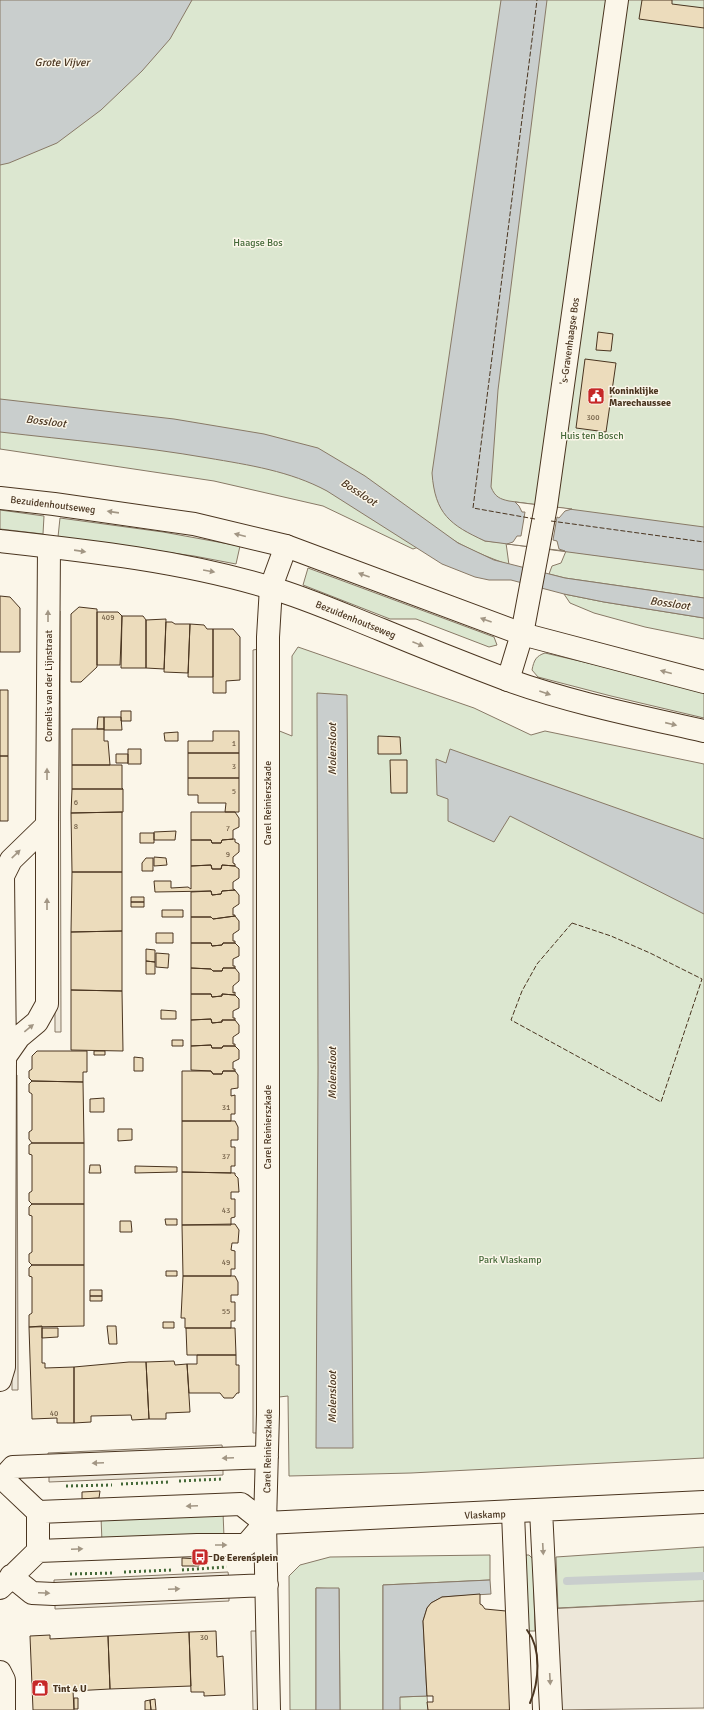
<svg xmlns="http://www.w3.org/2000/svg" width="704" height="1710" font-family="Signika,sans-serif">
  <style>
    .green { fill: #dce7d0; stroke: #887966 }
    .parking { fill: #ede7d9; stroke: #887966 }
    .water { fill: #c9cecd; stroke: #887966 }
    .pier { fill: #fbf6e9; stroke: #887966 }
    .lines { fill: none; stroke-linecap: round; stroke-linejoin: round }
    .stream { stroke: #c9cecd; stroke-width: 8 }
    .building { fill: #ecdcbc; stroke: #4a3520 }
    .minor-casing { stroke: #4a3520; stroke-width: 24 }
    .major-casing { stroke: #4a3520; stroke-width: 24 }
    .minor { stroke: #fbf6e9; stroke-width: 22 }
    .major { stroke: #fbf6e9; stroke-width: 22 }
    .hedge { stroke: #436837; stroke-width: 3; stroke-dasharray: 2 3; stroke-linecap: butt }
    .fence { stroke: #4a3520; stroke-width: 1; stroke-dasharray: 5 2; stroke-linecap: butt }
    .wall { stroke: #4a3520; stroke-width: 2 }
    .oneway { fill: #a29684 }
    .labels { text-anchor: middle; stroke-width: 3; stroke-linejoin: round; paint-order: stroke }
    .number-label { font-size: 8px; fill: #725f47 }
    .park-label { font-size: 10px; fill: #436837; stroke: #fbf6e9 }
    .street-label { font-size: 10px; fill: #4a3520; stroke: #fbf6e9 }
    .poi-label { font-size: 10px; font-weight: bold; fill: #4a3520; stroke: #fbf6e9; text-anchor: start }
    .water-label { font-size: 11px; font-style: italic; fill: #4a3520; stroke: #fbf6e9 }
  </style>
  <rect width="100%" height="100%" fill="#fbf6e9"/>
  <path class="green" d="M 0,0 L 704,0 L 704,598 L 565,578 L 549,574 L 552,566 L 561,563 L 566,551 L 646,562 L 464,530 L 485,541 L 506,543 L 509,565 C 488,557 466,549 447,536 L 413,549 L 323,506 L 214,481 L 0,449 Z
    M 0,510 L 44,516 L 43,534 L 0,529 Z
    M 60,518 L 163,532 L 240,546 L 236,564 L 194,556 L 58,537 Z
    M 308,568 L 494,637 L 497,645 L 489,647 L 416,619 L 390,619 L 303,585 Z
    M 564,594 L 604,602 L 704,618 L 704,639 L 645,627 L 594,613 L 570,603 Z
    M 298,647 L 474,708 L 531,735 L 545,731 L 704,764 L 704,1458 L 411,1473 L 289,1476 L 288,1396 L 279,1397 L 277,730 L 292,736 L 292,656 Z
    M 545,653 L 704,690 L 704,718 L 611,696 L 538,677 L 532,670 C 534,660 536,656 545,653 Z
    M 223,1512 L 224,1537 L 102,1542 L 101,1517 Z
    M 704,1547 L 704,1601 L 558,1608 L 556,1557 Z
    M 490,1555 L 490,1580 L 383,1585 L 383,1710 L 340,1710 L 339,1589 L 316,1588 L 316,1710 L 290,1710 L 289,1576 L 300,1565 L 330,1557 Z
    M 525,1555 L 529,1555 L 533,1559 L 535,1631 L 525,1631 Z
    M 427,1696 L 428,1710 L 400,1710 L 399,1697 Z"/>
  <path class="parking" d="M 54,611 L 60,611 L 61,1032 L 55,1032 Z
    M 259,649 L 259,1433 L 253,1433 L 253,650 Z
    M 11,1075 L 17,1075 L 18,1374 L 18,1390 L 12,1390 Z
    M 222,1445 L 223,1453 L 48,1460 L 48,1453 Z
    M 223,1467 L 223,1475 L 49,1482 L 49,1475 Z
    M 228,1572 L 229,1579 L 54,1587 L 54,1580 Z
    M 229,1594 L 229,1601 L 55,1609 L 55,1601 Z
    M 704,1601 L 704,1708 L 551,1710 L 546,1609 Z
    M 251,1631 L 257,1631 L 259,1710 L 253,1710 Z"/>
  <path class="water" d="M 0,0 L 192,0 L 170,39 L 142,71 L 101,110 L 57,143 L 9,163 L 0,165 Z
    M 501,0 L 547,0 L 498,390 L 491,487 C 495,497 500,499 509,501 L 704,527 L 704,570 L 485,541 C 450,525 435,514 432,473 Z
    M 0,399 L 174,419 L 264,434 L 318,448 L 365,476 L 458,543 L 494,560 L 565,578 L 704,598 L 704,618 L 604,602 L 564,594 L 511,580 L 489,580 L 475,577 L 442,564 L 327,491 C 290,471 249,465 208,458 C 139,446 69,440 0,432 Z
    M 317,693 L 347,695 L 353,1448 L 316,1448 L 318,1069 Z
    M 450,749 L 704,839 L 704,914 L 510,816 L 494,842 L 448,821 L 448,799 L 437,795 L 436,759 L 446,763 Z
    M 490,1580 L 491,1594 L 442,1597 L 431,1603 L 427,1608 L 423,1621 L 427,1696 L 400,1697 L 400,1710 L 383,1710 L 383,1585 Z
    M 316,1588 L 339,1588 L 340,1710 L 316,1710 Z"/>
  <path class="pier" d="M 515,502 L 572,509 L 565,511 L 559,518 L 557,517 L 553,540 L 557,541 L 559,549 L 565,551 L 507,544 L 513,542 L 517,536 L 521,536 L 525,512 L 522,512 L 519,506 Z"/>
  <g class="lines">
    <path class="stream" d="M 567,1581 L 704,1576"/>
  </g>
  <path class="building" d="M 642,0 L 672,0 L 672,4 L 704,8 L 704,28 L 639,19 Z
    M 598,332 L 613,334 L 611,351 L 596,350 Z
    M 585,359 L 616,363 L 606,432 L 576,428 Z
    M 0,596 L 10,597 L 20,608 L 20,652 L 0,652 Z
    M 79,607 L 97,609 L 97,667 L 81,682 L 71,682 L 71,614 Z
    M 97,612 L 118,612 L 122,616 L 120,665 L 97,665 Z
    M 122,616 L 143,616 L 146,620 L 146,668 L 121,668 Z
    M 166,619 L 164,669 L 146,668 L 146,620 Z
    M 166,622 L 172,622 L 175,624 L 190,624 L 188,673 L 164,672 Z
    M 190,624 L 204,625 L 207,629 L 213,629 L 213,677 L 188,677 Z
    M 213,629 L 233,629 L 240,637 L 240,680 L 226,681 L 226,693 L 213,693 Z
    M 0,690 L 8,690 L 8,756 L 0,756 Z
    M 121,711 L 131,711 L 131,721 L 121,721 Z
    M 98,717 L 104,717 L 104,729 L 97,729 Z
    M 104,717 L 121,717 L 122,730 L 104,730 Z
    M 72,729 L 104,729 L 104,741 L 108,741 L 110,765 L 72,765 Z
    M 213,731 L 239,731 L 239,753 L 188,753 L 188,741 L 213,741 Z
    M 178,732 L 178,741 L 165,741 L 164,733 Z
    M 378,736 L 400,737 L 401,754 L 378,754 Z
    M 128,749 L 141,749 L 141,764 L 128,764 Z
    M 188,753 L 239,753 L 239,778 L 188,778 Z
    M 116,754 L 128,754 L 128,763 L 116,763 Z
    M 0,756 L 8,756 L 8,821 L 0,821 Z
    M 390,760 L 407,760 L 407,793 L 391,793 Z
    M 72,765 L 122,765 L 122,788 L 123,789 L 72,789 Z
    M 188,778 L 239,778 L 239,812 L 225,812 L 226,803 L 198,803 L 198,795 L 188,795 Z
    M 72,789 L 123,789 L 123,812 L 71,813 Z
    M 122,812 L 122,872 L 72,872 L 71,813 Z
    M 191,812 L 235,812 L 239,818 L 239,827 L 233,830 L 233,839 L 222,840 L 221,843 L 212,843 L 211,840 L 191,840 Z
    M 176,831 L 175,840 L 154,840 L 154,832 Z
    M 140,833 L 154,833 L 154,843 L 140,843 Z
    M 235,839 L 235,842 L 239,844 L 239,852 L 233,857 L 233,863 L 235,864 L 235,866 L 222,865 L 221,869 L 212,869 L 211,865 L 191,866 L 191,840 L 211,840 L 212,843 L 221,843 L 222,840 Z
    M 154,857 L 166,858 L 167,865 L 154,866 Z
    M 146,858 L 153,858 L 153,871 L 142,871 L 142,863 Z
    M 211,865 L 212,869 L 221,869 L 222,865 L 235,866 L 239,869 L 239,878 L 233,882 L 233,889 L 235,890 L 222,891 L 221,894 L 212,895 L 211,891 L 155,892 L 154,881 L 171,881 L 171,888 L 188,887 L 191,889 L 191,866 Z
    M 72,872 L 122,872 L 122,931 L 71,932 Z
    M 235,890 L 239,895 L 239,904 L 233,908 L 233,915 L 235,915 L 235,916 L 213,919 L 211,917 L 191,917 L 191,892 L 211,891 L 212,895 L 221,894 L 222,891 Z
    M 131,897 L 144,897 L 144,902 L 131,902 Z
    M 131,902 L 144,902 L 144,907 L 131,907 Z
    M 162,910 L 183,910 L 183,917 L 162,917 Z
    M 235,916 L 239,921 L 239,930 L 233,934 L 233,941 L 235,941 L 235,943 L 223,943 L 222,945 L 212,946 L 211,943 L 191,943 L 191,917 L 211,917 L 213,919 Z
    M 122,931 L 122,991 L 71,990 L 71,932 Z
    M 156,933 L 173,933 L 173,943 L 156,943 Z
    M 191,943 L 211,943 L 212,946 L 222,945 L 223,943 L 235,943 L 239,947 L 239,956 L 233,959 L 233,966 L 235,966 L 235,968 L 223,968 L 222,971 L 213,971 L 211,969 L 191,968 Z
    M 146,949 L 155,950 L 155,962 L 146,961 Z
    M 156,953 L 169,954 L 168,968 L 156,967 Z
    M 146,961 L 155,962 L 155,974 L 146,974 Z
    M 191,968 L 211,969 L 213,971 L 222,971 L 223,968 L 235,968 L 239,973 L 239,981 L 233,986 L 233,993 L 235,992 L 235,995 L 222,994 L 222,996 L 212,997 L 211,994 L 191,994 Z
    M 71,990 L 122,991 L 123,1051 L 71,1050 Z
    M 191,994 L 211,994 L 212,997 L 222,996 L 222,994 L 235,995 L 239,999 L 239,1008 L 233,1011 L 233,1018 L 235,1018 L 235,1020 L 222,1020 L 222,1022 L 212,1023 L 211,1019 L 191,1020 Z
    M 161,1010 L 176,1011 L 176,1019 L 161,1019 Z
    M 211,1019 L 212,1023 L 222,1022 L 222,1020 L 235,1020 L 239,1025 L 239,1033 L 233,1037 L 233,1044 L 235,1044 L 235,1046 L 223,1046 L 222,1048 L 212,1048 L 211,1045 L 191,1046 L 191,1020 Z
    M 172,1040 L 183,1040 L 183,1046 L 172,1046 Z
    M 211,1045 L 212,1048 L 222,1048 L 223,1046 L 235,1046 L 239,1050 L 239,1059 L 233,1062 L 233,1069 L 235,1069 L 235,1071 L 223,1071 L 222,1074 L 213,1074 L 211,1071 L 191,1070 L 191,1046 Z
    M 37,1051 L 87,1051 L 87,1072 L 83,1072 L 83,1082 L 32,1081 L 29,1078 L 29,1071 L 32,1069 L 32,1056 Z
    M 94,1051 L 105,1051 L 105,1055 L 94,1055 Z
    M 134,1057 L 143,1058 L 143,1071 L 134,1071 Z
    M 182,1071 L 211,1071 L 213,1074 L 222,1074 L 223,1071 L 235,1071 L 238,1075 L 238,1088 L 231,1089 L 231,1096 L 235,1095 L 235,1114 L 231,1114 L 231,1121 L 182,1121 Z
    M 32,1081 L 83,1082 L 84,1143 L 32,1143 L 29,1139 L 29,1132 L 32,1130 L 32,1094 L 29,1092 L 29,1084 Z
    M 104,1098 L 104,1112 L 90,1112 L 90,1099 Z
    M 182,1121 L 235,1121 L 238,1127 L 238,1140 L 231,1140 L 231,1147 L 235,1147 L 235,1166 L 231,1166 L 231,1173 L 182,1172 Z
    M 118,1129 L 132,1129 L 132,1140 L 118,1141 Z
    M 32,1143 L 84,1143 L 84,1204 L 32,1204 L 29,1201 L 29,1193 L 32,1191 L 32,1155 L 29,1154 L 29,1145 Z
    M 90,1165 L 100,1165 L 101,1173 L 89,1173 Z
    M 135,1166 L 177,1167 L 177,1172 L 135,1173 Z
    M 182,1172 L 235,1173 L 235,1175 L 238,1178 L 239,1192 L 231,1192 L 231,1199 L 235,1199 L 235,1217 L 231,1218 L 231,1225 L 182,1225 Z
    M 32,1204 L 84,1204 L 84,1265 L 32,1265 L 29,1262 L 29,1254 L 32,1252 L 32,1216 L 29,1215 L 29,1207 Z
    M 165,1219 L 177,1219 L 177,1225 L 166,1225 Z
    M 120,1221 L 131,1221 L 132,1232 L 120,1232 Z
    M 235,1224 L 239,1230 L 238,1243 L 232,1243 L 231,1250 L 235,1251 L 235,1269 L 231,1269 L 231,1276 L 183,1276 L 182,1225 Z
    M 32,1265 L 84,1265 L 84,1326 L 29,1327 L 29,1315 L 32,1313 L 32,1277 L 29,1276 L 29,1268 Z
    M 166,1271 L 177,1271 L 177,1276 L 166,1276 Z
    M 183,1276 L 235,1276 L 238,1282 L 238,1295 L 231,1295 L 231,1302 L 235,1302 L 235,1321 L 231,1321 L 231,1328 L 185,1328 L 185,1318 L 181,1318 Z
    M 90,1290 L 102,1290 L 102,1296 L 90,1296 Z
    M 90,1296 L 102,1296 L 102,1301 L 90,1301 Z
    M 163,1322 L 174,1322 L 174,1328 L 163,1328 Z
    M 42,1326 L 42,1363 L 45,1363 L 45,1368 L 74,1367 L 74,1423 L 57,1423 L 57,1418 L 32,1419 L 29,1327 Z
    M 107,1326 L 116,1326 L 117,1344 L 109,1344 Z
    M 42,1328 L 58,1328 L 58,1337 L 42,1338 Z
    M 186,1328 L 235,1328 L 236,1355 L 187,1355 Z
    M 197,1355 L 236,1355 L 236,1365 L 239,1365 L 239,1393 L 237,1393 L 233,1398 L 224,1398 L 220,1393 L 189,1393 L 187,1364 L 197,1364 Z
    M 174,1361 L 175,1365 L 187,1364 L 190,1412 L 166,1413 L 166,1419 L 149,1419 L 146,1362 Z
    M 129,1362 L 146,1362 L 149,1419 L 132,1420 L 131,1415 L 91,1416 L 91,1422 L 74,1423 L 74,1367 Z
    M 100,1491 L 99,1498 L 82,1499 L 82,1492 Z
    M 182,1558 L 199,1559 L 199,1566 L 182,1566 Z
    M 480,1594 L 480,1604 L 482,1605 L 485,1609 L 506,1611 L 506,1609 L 508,1608 L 512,1710 L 428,1710 L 427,1702 L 433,1702 L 433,1696 L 427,1696 L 423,1621 L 427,1608 L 431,1603 L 442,1597 Z
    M 216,1631 L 217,1657 L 223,1656 L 225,1695 L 204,1696 L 204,1692 L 191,1692 L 189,1632 Z
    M 189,1632 L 191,1686 L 110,1689 L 108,1636 Z
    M 50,1635 L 50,1639 L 108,1636 L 110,1689 L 73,1691 L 74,1710 L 33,1710 L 30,1636 Z
    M 74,1698 L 78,1698 L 78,1709 L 74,1709 Z
    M 155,1699 L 156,1710 L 151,1710 L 150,1700 Z
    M 150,1700 L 151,1710 L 145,1710 L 145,1701 Z"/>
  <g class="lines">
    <g class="minor-casing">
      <path id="minor" d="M 508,680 L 522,634 L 546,506 L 617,0
        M 5,1057 L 3,876 L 11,860 L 47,825
        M 0,1380 L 4,1367 L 5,1057 L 19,1037 L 37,1022 L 47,1004 L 47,825 L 49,547
        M 0,1476 L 38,1512
        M 2,1479 L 13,1467 L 267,1457
        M 541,1510 L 551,1710
        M 38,1512 L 241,1504 L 265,1523
        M 38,1512 L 38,1551
        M 513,1513 L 521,1710
        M 265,1523 L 704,1502
        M 11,1576 L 32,1593 L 54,1594 L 267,1585
        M 0,1588 L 38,1551 L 197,1545 L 246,1545 L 265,1523
        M 0,1672 L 4,1680 L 4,1710
        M 269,1710 L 265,1523 L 268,1414 L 268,637 L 271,587 L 286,546"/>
    </g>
    <g class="major-casing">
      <path id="major" d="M 0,498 L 54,504 L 194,524 L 286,546 L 522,634 L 704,682
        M 0,541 C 90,551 181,561 268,587 C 307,598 344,615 382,630 C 423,647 466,664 508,680 C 572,703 638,716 704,731"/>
    </g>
    <use href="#minor" class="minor"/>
    <use href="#major" class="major"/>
    <path class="hedge" d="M 179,1481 L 223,1479
      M 121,1484 L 170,1482
      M 66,1486 L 112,1485
      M 182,1570 L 227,1567
      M 124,1572 L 173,1570
      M 70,1574 L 115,1573"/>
    <path class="fence" d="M 535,519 L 473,508 L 537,0
      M 551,521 L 704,542
      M 572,923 L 611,936 L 650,953 L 702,979 L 661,1102 L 511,1020 L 522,991 L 537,964 Z"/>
    <path class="wall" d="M 527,1630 C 542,1649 539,1682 530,1703"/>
  </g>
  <defs><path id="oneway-solid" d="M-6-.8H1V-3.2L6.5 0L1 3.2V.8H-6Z"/></defs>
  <g class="oneway">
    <use href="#oneway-solid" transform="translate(113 512) rotate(-172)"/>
    <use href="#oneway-solid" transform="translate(240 535) rotate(-166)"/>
    <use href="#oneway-solid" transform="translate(80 551) rotate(8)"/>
    <use href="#oneway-solid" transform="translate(209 571) rotate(10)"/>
    <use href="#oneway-solid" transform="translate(364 575) rotate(-160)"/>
    <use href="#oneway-solid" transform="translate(48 616) rotate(-90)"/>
    <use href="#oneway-solid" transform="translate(486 620) rotate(-160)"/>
    <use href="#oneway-solid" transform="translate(418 644) rotate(22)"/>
    <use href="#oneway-solid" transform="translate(666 672) rotate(-165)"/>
    <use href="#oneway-solid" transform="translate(545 693) rotate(19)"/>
    <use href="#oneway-solid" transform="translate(671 724) rotate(13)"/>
    <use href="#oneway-solid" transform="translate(47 774) rotate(-90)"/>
    <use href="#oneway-solid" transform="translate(16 854) rotate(-44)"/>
    <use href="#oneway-solid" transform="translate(47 904) rotate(-90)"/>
    <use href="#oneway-solid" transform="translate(29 1028) rotate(-39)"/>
    <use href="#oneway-solid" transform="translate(228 1458) rotate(178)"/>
    <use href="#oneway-solid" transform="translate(98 1463) rotate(178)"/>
    <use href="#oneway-solid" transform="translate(192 1506) rotate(177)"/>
    <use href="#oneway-solid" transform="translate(221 1545)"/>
    <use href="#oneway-solid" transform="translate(77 1549) rotate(-2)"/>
    <use href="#oneway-solid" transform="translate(543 1549) rotate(87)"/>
    <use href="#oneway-solid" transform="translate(174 1589) rotate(-3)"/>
    <use href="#oneway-solid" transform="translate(44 1593) rotate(3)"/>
    <use href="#oneway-solid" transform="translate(550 1679) rotate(87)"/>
  </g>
  <defs>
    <g id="civic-square" transform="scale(0.9)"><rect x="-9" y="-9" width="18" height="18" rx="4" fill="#c62828" stroke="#fbf6e9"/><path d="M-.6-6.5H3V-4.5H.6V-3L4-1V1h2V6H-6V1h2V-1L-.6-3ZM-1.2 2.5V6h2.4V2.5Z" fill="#fff"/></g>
    <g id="bus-square" transform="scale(0.9)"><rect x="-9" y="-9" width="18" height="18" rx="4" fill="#c62828" stroke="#fbf6e9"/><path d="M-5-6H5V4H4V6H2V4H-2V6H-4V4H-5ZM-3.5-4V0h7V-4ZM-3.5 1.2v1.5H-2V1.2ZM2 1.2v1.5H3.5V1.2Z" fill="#fff"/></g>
    <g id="shop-square" transform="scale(0.9)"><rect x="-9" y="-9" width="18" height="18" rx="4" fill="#c62828" stroke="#fbf6e9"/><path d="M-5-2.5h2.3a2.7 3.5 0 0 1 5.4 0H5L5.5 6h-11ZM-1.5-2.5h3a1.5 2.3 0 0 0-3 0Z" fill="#fff"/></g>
  </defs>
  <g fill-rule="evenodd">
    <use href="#civic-square" x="596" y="396"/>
    <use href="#bus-square" x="200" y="1557"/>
    <use href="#shop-square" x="40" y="1688"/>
  </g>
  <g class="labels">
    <g class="number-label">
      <text x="593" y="420">300</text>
      <text x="108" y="620">409</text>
      <text x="234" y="746">1</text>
      <text x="234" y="769">3</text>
      <text x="234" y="794">5</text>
      <text x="76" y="805">6</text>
      <text x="76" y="829">8</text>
      <text x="228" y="831">7</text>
      <text x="228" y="857">9</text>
      <text x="226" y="1110">31</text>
      <text x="226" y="1159">37</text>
      <text x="226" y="1213">43</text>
      <text x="226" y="1265">49</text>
      <text x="226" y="1314">55</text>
      <text x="54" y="1416">40</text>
      <text x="204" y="1640">30</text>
    </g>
    <g class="park-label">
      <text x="258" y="246">Haagse Bos</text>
      <text x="592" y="439">Huis ten Bosch</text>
      <text x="510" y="1263">Park Vlaskamp</text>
    </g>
    <g class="street-label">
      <text transform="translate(569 341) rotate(-82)" y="4">'s-Gravenhaagse Bos</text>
      <text transform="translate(53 504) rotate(7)" y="4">Bezuidenhoutseweg</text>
      <text transform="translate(356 619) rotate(22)" y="4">Bezuidenhoutseweg</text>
      <text transform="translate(48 686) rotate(-90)" y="4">Cornelis van der Lijnstraat</text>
      <text transform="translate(267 803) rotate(-90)" y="4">Carel Reinierszkade</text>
      <text transform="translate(267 1127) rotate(-90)" y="4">Carel Reinierszkade</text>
      <text transform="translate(267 1451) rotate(-89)" y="4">Carel Reinierszkade</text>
      <text transform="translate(485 1514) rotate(-2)" y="4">Vlaskamp</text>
    </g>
    <g class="poi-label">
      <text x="609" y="394">Koninklijke<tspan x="609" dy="12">Marechaussee</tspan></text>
      <text x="213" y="1561">De Eerensplein</text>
      <text x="53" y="1692">Tint 4 U</text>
    </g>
    <g class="water-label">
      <text x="62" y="66">Grote Vijver</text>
      <text transform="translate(46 421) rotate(7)" y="4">Bossloot</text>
      <text transform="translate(359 492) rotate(33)" y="4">Bossloot</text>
      <text transform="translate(670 603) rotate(8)" y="4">Bossloot</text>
      <text transform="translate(332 749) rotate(-90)" y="4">Molensloot</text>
      <text transform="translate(332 1073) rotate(-90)" y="4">Molensloot</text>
      <text transform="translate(332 1397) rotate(-90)" y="4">Molensloot</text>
    </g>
  </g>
</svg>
